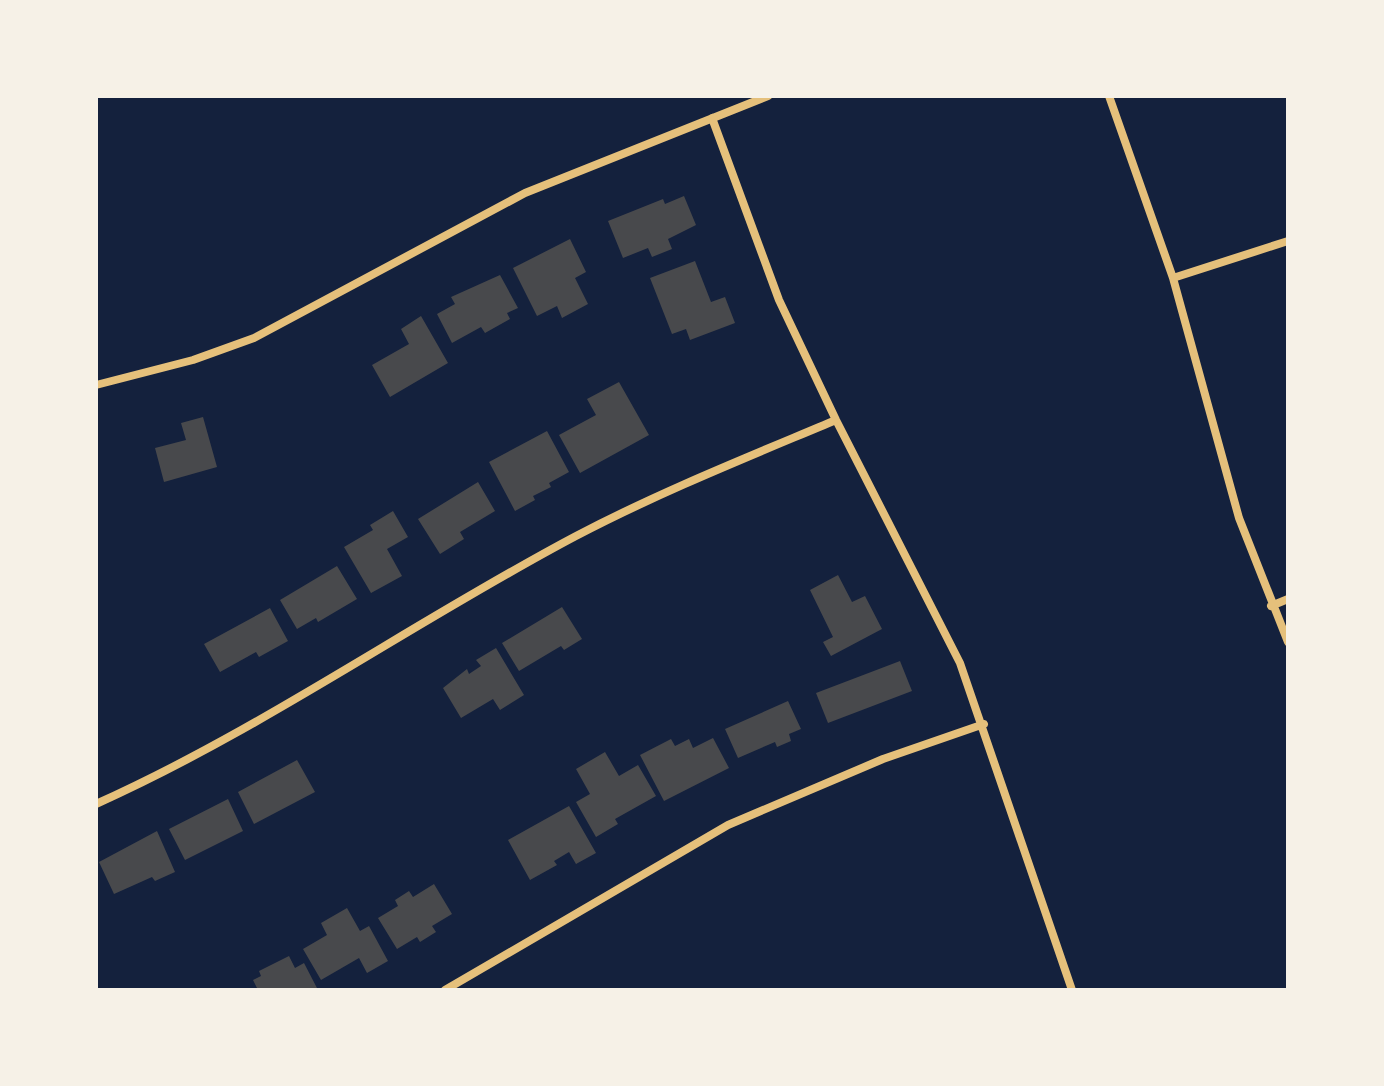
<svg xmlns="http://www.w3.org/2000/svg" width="1384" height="1086" font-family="Figtree,sans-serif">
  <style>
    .building { fill: #48494c }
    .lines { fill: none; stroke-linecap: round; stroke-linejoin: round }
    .minor { stroke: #e5c07b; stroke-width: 8 }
  </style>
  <rect width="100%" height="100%" fill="#14213d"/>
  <path class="building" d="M 684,196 L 696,225 L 668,239 L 672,249 L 652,257 L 648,248 L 623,258 L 608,221 L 663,199 L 665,204 Z
    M 570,239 L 586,272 L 575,278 L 588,304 L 562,318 L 557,306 L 537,316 L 513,268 Z
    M 695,261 L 711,302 L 725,297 L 735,323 L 690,340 L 686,329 L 672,334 L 650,278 Z
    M 500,275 L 518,308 L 507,313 L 510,319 L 485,333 L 481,327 L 452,343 L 437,314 L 455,304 L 451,297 Z
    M 421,316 L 448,363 L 390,397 L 372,365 L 409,344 L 401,329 Z
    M 619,382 L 649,435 L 580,473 L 559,435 L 596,415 L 587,399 Z
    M 203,417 L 217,467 L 164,482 L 155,448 L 186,440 L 181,423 Z
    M 547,431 L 569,472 L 549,483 L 551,487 L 533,496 L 535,500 L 515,511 L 489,462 Z
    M 478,482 L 495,511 L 460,532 L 464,539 L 440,554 L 418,519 Z
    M 393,511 L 408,537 L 387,549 L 402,576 L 371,593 L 344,547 L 373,530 L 370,525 Z
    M 337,566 L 357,599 L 318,622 L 316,618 L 297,629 L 280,600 Z
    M 838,575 L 852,602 L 865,596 L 882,629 L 831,656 L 823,642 L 833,637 L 810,590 Z
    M 562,607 L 582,639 L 564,650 L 561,646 L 519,671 L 502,643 Z
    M 270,608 L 288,641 L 259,657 L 256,652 L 220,672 L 204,644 Z
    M 496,648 L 524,695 L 500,710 L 493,699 L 461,718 L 443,688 L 467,669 L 469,674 L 481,666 L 476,660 Z
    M 900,661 L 912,691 L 828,723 L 816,693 Z
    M 788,701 L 801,729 L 789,734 L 791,741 L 777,747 L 775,742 L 738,758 L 725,729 Z
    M 713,738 L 729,768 L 664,801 L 640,755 L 671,739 L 675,746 L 689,739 L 693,748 Z
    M 605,752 L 619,776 L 638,765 L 656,796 L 615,819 L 618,824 L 596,837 L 576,802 L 590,794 L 576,769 Z
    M 297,760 L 315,792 L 254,824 L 238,792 Z
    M 228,799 L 243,831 L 185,860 L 169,829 Z
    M 569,806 L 596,853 L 576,864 L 569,852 L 554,861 L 557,865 L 530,880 L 508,840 Z
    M 157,831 L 175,872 L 155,881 L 152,877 L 114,894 L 99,862 Z
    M 434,884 L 452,914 L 432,926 L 436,932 L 420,942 L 417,937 L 397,949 L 378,918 L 398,906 L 395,900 L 409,891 L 413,897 Z
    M 347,908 L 360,931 L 369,926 L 388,961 L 367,973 L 359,958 L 321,980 L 303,949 L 327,935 L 321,923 Z
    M 289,956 L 295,968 L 304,963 L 318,990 L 253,990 L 257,988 L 253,980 L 261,976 L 259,971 Z"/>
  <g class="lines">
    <path class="minor" d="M 1109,96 L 1173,278 L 1239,518 L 1288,642
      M 712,118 L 779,300 L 836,420 L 960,663 L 1072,990
      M 1173,278 L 1288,241
      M 96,385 L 193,360 L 254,338 L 525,193 L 768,96
      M 1271,606 L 1288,599
      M 96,804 C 263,729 415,621 576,536 C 660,492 748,457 836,420
      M 445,990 L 728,825 L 883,759 L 984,724"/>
  </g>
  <rect width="1384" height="1086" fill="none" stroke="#f6f1e7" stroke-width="196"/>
</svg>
